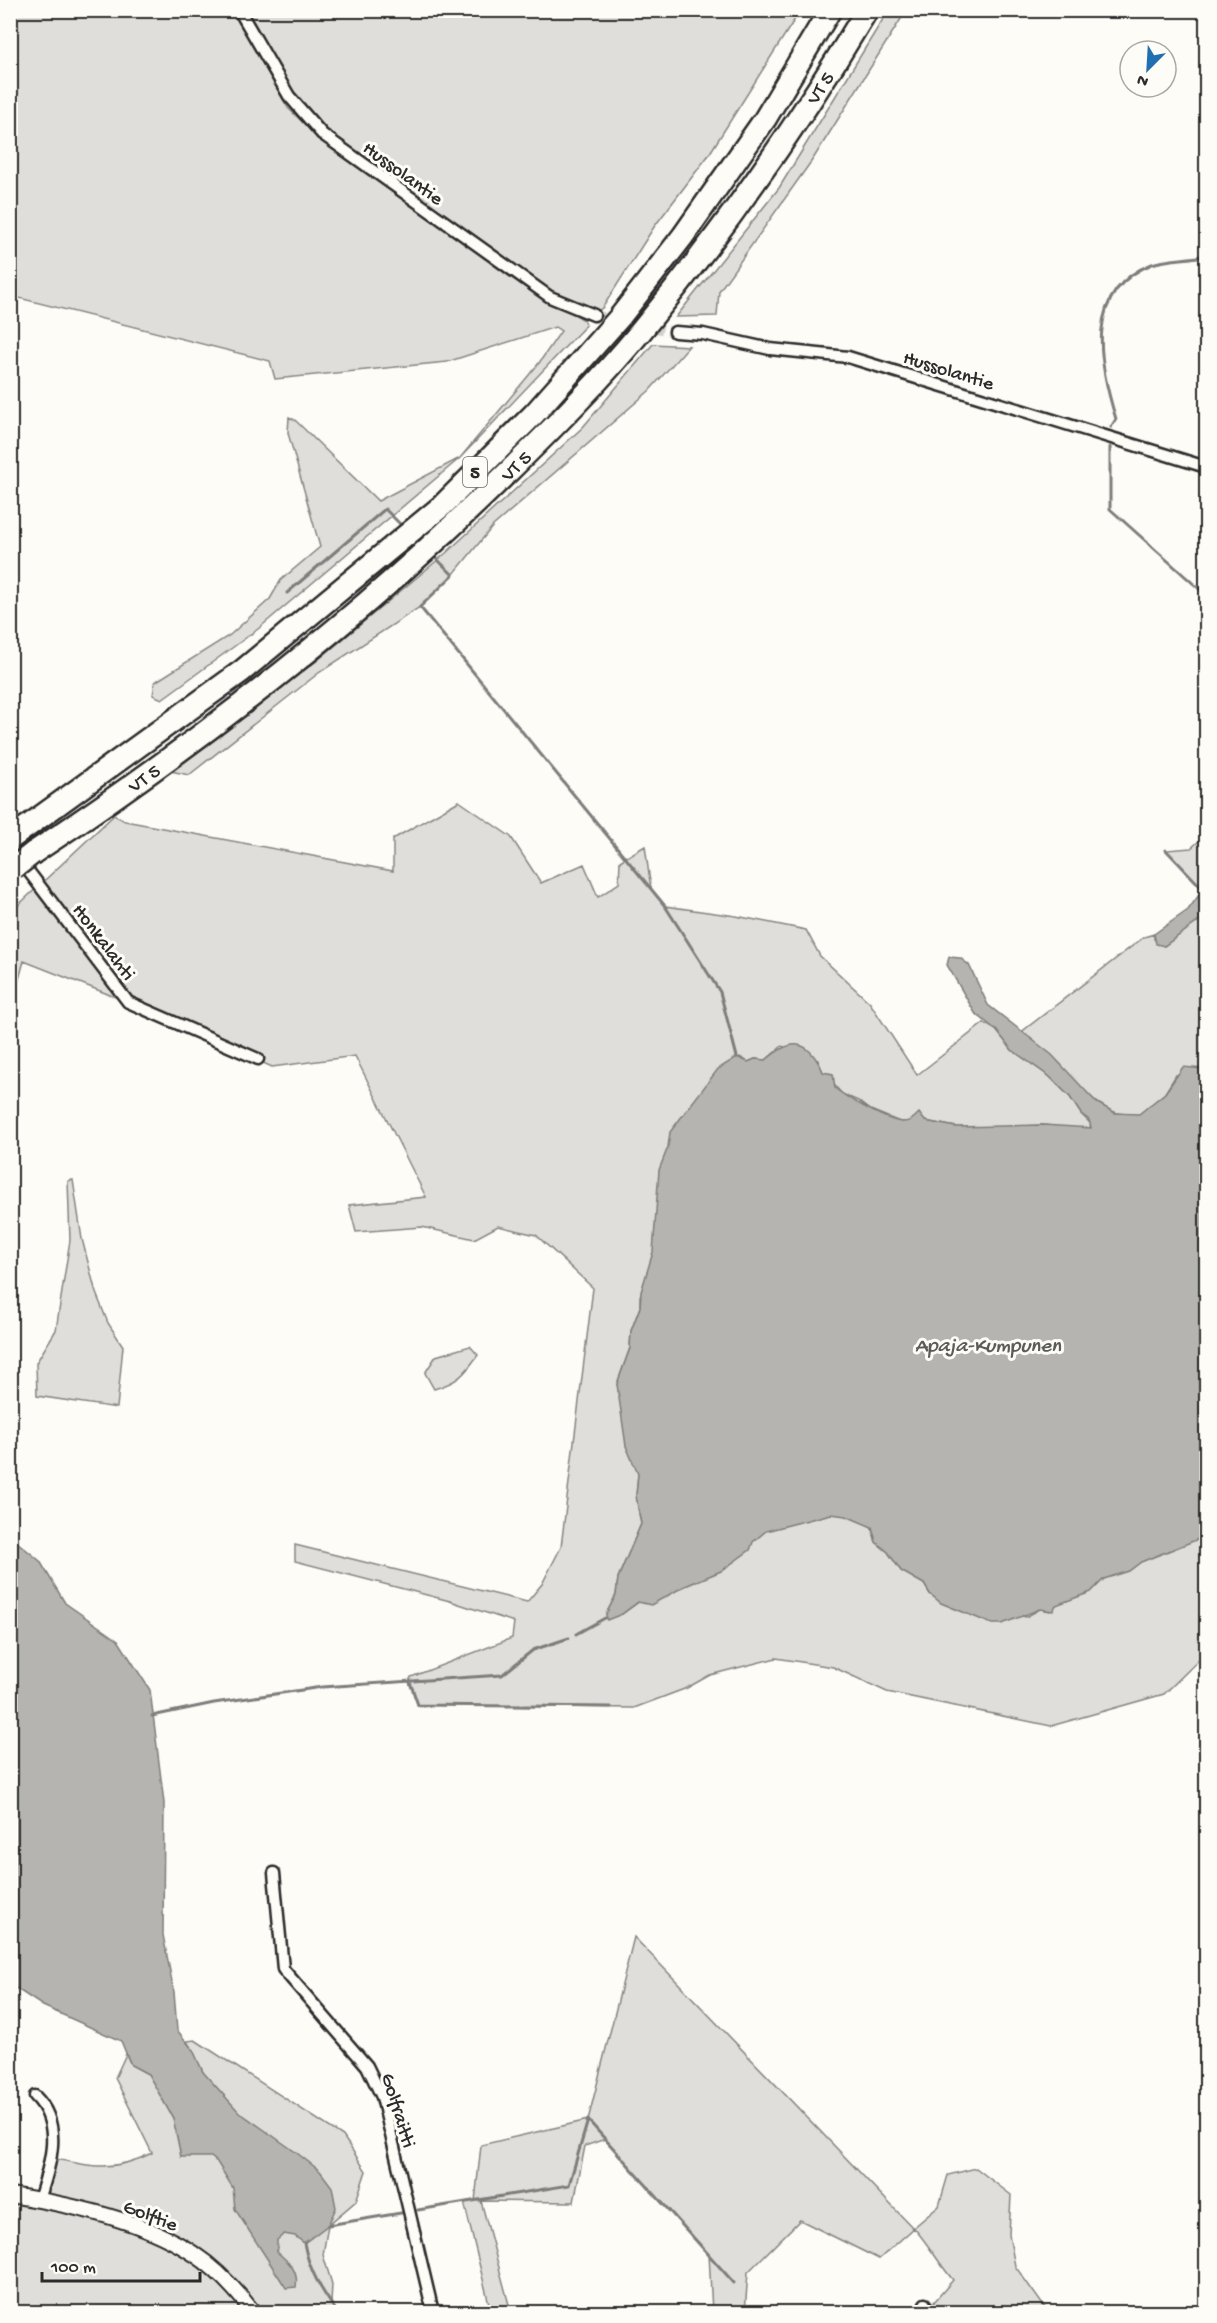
<svg xmlns="http://www.w3.org/2000/svg" width="1217" height="2323" font-family="'Gochi Hand',sans-serif">
  <style>
    .green { fill: #dfdeda; stroke: #858482; stroke-width: 1.5 }
    .water { fill: #b5b4b1; stroke: #7e7d7b; stroke-width: 1.5 }
    .lines { fill: none; stroke-linecap: round; stroke-linejoin: round }
    .stream { stroke: #7e7d7b; stroke-width: 3 }
    .minor-tunnel { stroke: #d3d2ce; stroke-width: 10; stroke-dasharray: 10 5; stroke-linecap: butt }
    .minor-casing { stroke: #2b2b2b; stroke-width: 15 }
    .tertiary-casing { stroke: #2b2b2b; stroke-width: 18 }
    .motorway-casing { stroke: #2b2b2b; stroke-width: 26 }
    .minor { stroke: #fdfcf7; stroke-width: 10 }
    .tertiary { stroke: #fdfcf7; stroke-width: 14 }
    .motorway { stroke: #fdfcf7; stroke-width: 21 }
    .motorway-bridge-casing { stroke: #2b2b2b; stroke-width: 26; stroke-linecap: butt }
    .motorway-bridge { stroke: #fdfcf7; stroke-width: 21 }
    .labels { text-anchor: middle; stroke-width: 6; stroke-linejoin: round; paint-order: stroke }
    .shield { fill: #fdfcf7; stroke: #6a6a68; stroke-width: 1.5 }
    .shield-label { font-size: 18px; font-weight: bold; fill: #2b2b2b }
    .street-label { font-size: 20px; fill: #2b2b2b; stroke: #fdfcf7 }
    .water-label { font-size: 21px; font-style: italic; fill: #5b5b5a; stroke: #fdfcf7 }
  </style>
  <rect width="100%" height="100%" fill="#fdfcf7"/>
  <filter id="ink" filterUnits="userSpaceOnUse"><feTurbulence type="fractalNoise" baseFrequency=".0167" numOctaves="2"/><feDisplacementMap in="SourceGraphic" scale="12" xChannelSelector="R" yChannelSelector="G"/><feConvolveMatrix kernelMatrix="1 2 1 2 8 2 1 2 1" color-interpolation-filters="sRGB"/></filter>
  <g filter="url(#ink)">
    <path class="green" d="M 10,11 L 233,11 L 288,108 L 319,138 L 488,259 L 584,320 L 586,325 L 460,458 L 258,629 L 162,699 L 153,695 L 155,682 L 230,635 L 270,599 L 281,580 L 320,547 L 288,433 L 289,417 L 295,420 L 378,501 L 460,458 L 539,363 L 561,331 L 555,327 L 447,362 L 275,379 L 270,361 L 11,296 Z
      M 239,11 L 800,11 L 708,156 L 654,227 L 603,307 L 594,315 L 550,297 L 322,134 L 289,96 Z
      M 888,11 L 906,11 L 813,159 L 719,291 L 717,316 L 676,317 L 779,188 Z
      M 653,344 L 689,346 L 649,391 L 493,526 L 453,575 L 420,607 L 320,672 L 189,775 L 171,771 L 318,660 L 446,553 L 583,427 Z
      M 459,801 L 511,837 L 541,883 L 584,864 L 598,897 L 619,883 L 620,861 L 645,846 L 651,889 L 665,906 L 736,916 L 806,930 L 820,956 L 870,1003 L 917,1075 L 984,1023 L 996,1030 L 1012,1050 L 1050,1077 L 1070,1097 L 1081,1114 L 1092,1125 L 1087,1130 L 1043,1125 L 981,1128 L 956,1127 L 925,1121 L 900,1122 L 868,1109 L 858,1101 L 842,1094 L 823,1072 L 818,1060 L 782,1046 L 766,1060 L 755,1059 L 748,1062 L 740,1057 L 640,1296 L 640,1307 L 631,1331 L 630,1348 L 617,1384 L 638,1474 L 636,1496 L 641,1524 L 618,1578 L 616,1595 L 606,1614 L 622,1614 L 728,1538 L 832,1505 L 872,1527 L 876,1542 L 888,1552 L 901,1571 L 924,1584 L 930,1594 L 1026,1617 L 1040,1609 L 1050,1611 L 1206,1463 L 1206,1653 L 1164,1694 L 1051,1726 L 887,1692 L 833,1667 L 776,1658 L 710,1675 L 687,1688 L 634,1708 L 418,1705 L 409,1682 L 411,1677 L 512,1638 L 514,1622 L 450,1601 L 295,1561 L 295,1545 L 527,1602 L 542,1584 L 561,1547 L 593,1288 L 536,1235 L 498,1226 L 474,1239 L 422,1227 L 356,1232 L 349,1205 L 426,1197 L 355,1056 L 272,1067 L 128,1002 L 24,961 L 11,1008 L 11,912 L 114,815 L 125,821 L 393,871 L 393,839 Z
      M 1206,835 L 1206,890 L 1202,891 L 1201,886 L 1166,850 L 1191,848 Z
      M 1206,916 L 1206,1064 L 1203,1069 L 1176,1075 L 1165,1093 L 1139,1115 C 1100,1120 1078,1081 1054,1058 C 1044,1048 1031,1041 1020,1033 L 1144,937 L 1154,934 L 1154,939 L 1164,946 Z
      M 73,1180 L 82,1239 L 96,1293 L 108,1323 L 123,1346 L 117,1408 L 37,1396 L 36,1363 L 56,1330 L 70,1240 L 68,1181 Z
      M 470,1346 L 478,1355 C 464,1375 458,1382 434,1389 L 425,1373 L 436,1356 Z
      M 634,1937 L 913,2228 L 939,2206 L 948,2175 L 976,2168 L 1011,2195 L 1009,2235 L 1015,2266 L 1048,2312 L 933,2312 L 934,2302 L 953,2280 C 938,2262 929,2245 914,2228 L 879,2259 L 800,2220 L 748,2272 L 745,2312 L 712,2312 L 709,2254 L 605,2139 L 585,2146 L 574,2202 L 481,2201 L 511,2312 L 491,2312 L 464,2202 L 475,2201 L 481,2145 L 588,2120 Z
      M 195,2040 L 343,2136 L 366,2171 L 356,2201 L 328,2225 L 323,2255 L 332,2284 L 331,2304 L 336,2312 L 11,2312 L 10,2195 L 39,2200 L 52,2158 C 92,2167 114,2172 152,2153 L 115,2078 L 126,2054 L 131,2065 L 148,2074 L 173,2118 L 203,2072 L 187,2041 Z"/>
    <path class="water" d="M 1206,890 L 1206,916 L 1164,946 L 1156,944 L 1154,934 L 1188,910 L 1202,891 Z
      M 949,957 L 960,958 L 969,965 L 988,1005 L 1052,1055 L 1097,1103 L 1115,1113 L 1139,1114 L 1165,1093 L 1183,1067 L 1203,1069 L 1206,1064 L 1206,1536 L 1141,1562 L 1129,1571 L 1104,1579 L 1091,1592 L 1056,1605 L 1053,1611 L 1040,1609 L 1002,1624 L 992,1624 L 941,1603 L 930,1594 L 924,1584 L 901,1571 L 888,1552 L 876,1542 L 872,1527 L 846,1516 L 831,1514 L 766,1531 L 753,1542 L 750,1550 L 721,1571 L 683,1587 L 651,1605 L 638,1602 L 622,1614 L 607,1620 L 606,1614 L 616,1595 L 618,1578 L 641,1524 L 636,1496 L 638,1474 L 626,1446 L 617,1384 L 630,1348 L 631,1331 L 640,1307 L 641,1292 L 653,1252 L 659,1170 L 668,1147 L 670,1132 L 718,1069 L 737,1057 L 748,1062 L 755,1059 L 766,1060 C 791,1038 808,1038 823,1072 L 833,1074 L 835,1088 C 845,1097 888,1122 903,1122 C 910,1122 914,1118 919,1113 L 925,1121 L 956,1127 L 1043,1125 L 1091,1128 L 1089,1120 L 1081,1114 L 1070,1097 L 1050,1077 L 1012,1050 L 996,1030 L 975,1013 L 947,965 Z
      M 10,1542 L 17,1542 L 40,1561 L 65,1603 L 118,1640 L 150,1690 L 164,1803 L 163,1935 L 174,1992 L 177,2030 L 193,2050 L 203,2072 L 239,2112 L 297,2153 L 320,2171 L 332,2187 L 336,2208 L 328,2225 L 304,2243 L 295,2236 L 284,2234 L 277,2240 L 277,2252 C 289,2262 299,2271 296,2287 L 286,2288 L 235,2209 L 233,2188 L 217,2162 L 211,2157 L 181,2157 L 173,2118 L 148,2074 L 131,2065 L 121,2041 L 43,2006 L 11,1985 Z"/>
    <g class="lines">
      <path class="stream" d="M 1111,427 L 1116,419 C 1099,364 1083,291 1152,264 C 1170,258 1189,260 1206,255
        M 1110,447 L 1110,509 L 1206,595
        M 436,558 L 453,575 L 420,607 L 665,906 L 720,992 L 737,1057
        M 287,593 L 385,509 L 401,525
        M 1166,850 L 1201,887 L 1202,891
        M 576,1634 L 605,1618
        M 410,1682 L 418,1705 L 611,1707
        M 152,1716 L 214,1703 L 322,1687 L 502,1675 L 533,1650 L 569,1638
        M 418,2210 L 569,2185 L 588,2120 L 734,2283
        M 328,2225 L 401,2213
        M 304,2243 C 309,2270 321,2290 337,2312"/>
      <path class="minor-tunnel" d="M 594,315 L 675,332"/>
      <g class="minor-casing">
        <path id="minor" d="M 239,10 L 289,96 L 322,134 L 550,297 L 594,315
          M 675,332 L 703,334 L 770,349 L 848,357 L 1206,467
          M 10,847 L 128,1002 L 258,1059
          M 274,1873 L 283,1969 L 367,2066 L 382,2097 L 433,2312
          M 35,2096 C 64,2125 50,2165 39,2200
          M 925,2304 L 926,2312"/>
      </g>
      <g class="tertiary-casing">
        <path id="tertiary" d="M 10,2195 C 68,2204 146,2221 194,2254 C 217,2269 237,2291 253,2312"/>
      </g>
      <g class="motorway-casing">
        <g id="motorway">
          <path d="M 10,839 L 242,671 L 443,505 L 534,414 L 620,317 L 683,236 L 765,119 L 830,10"/>
          <path id="s1" d="M 33,853 C 202,741 362,617 506,474 C 553,428 600,381 642,330 C 725,229 800,122 867,10"/>
        </g>
      </g>
      <use href="#minor" class="minor"/>
      <use href="#tertiary" class="tertiary"/>
      <use href="#motorway" class="motorway"/>
      <g class="motorway-bridge-casing">
        <path id="motorway-bridge" d="M 14,868 L 33,853"/>
      </g>
      <use href="#motorway-bridge" class="motorway-bridge"/>
    </g>
  </g>
  <g class="labels">
    <rect class="shield" x="463" y="457" width="24" height="30" rx="4.5"/>
    <g class="shield-label">
      <text x="475" y="478">5</text>
    </g>
    <g class="street-label">
      <text dy="7" stroke="none"><textPath href="#s1" startOffset="1106">VT 5</textPath></text>
      <text transform="translate(404 172) rotate(36)" y="7">Hussolantie</text>
      <text transform="translate(949 369) rotate(17)" y="7">Hussolantie</text>
      <text dy="7" stroke="none"><textPath href="#s1" startOffset="620">VT 5</textPath></text>
      <text dy="7" stroke="none"><textPath href="#s1" startOffset="134">VT 5</textPath></text>
      <text transform="translate(105 941) rotate(53)" y="7">Honkalahti</text>
      <text transform="translate(400 2110) rotate(73)" y="7">Golfraitti</text>
      <text transform="translate(151 2214) rotate(21)" y="7">Golftie</text>
    </g>
    <g class="water-label">
      <text x="988" y="1351">Apaja-Kumpunen</text>
    </g>
  </g>
  <rect width="1217" height="2323" fill="none" stroke="#fdfcf7" stroke-width="36"/>
  <rect x="18" y="18" width="1181" height="2287" fill="none" stroke="#2b2b2b" stroke-width="2" filter="url(#ink)"/>
  <g transform="translate(1148 69) rotate(204)"><circle r="28" fill="#fdfcf7" stroke="#a9a8a5" stroke-width="1.5"/>
  <path d="M0-4.5L10 22L0 15L-10 22Z" fill="#1f6fb2"/>
  <text y="-9" font-size="16" font-weight="bold" text-anchor="middle" fill="#2b2b2b">N</text>
  </g>
  <path d="M42 2272v9h158v-9" fill="none" stroke="#2b2b2b" stroke-width="3"/>
  <text x="51" y="2272" font-size="18" fill="#2b2b2b" stroke="#fdfcf7" stroke-width="4.5" paint-order="stroke">100 m</text>
</svg>
